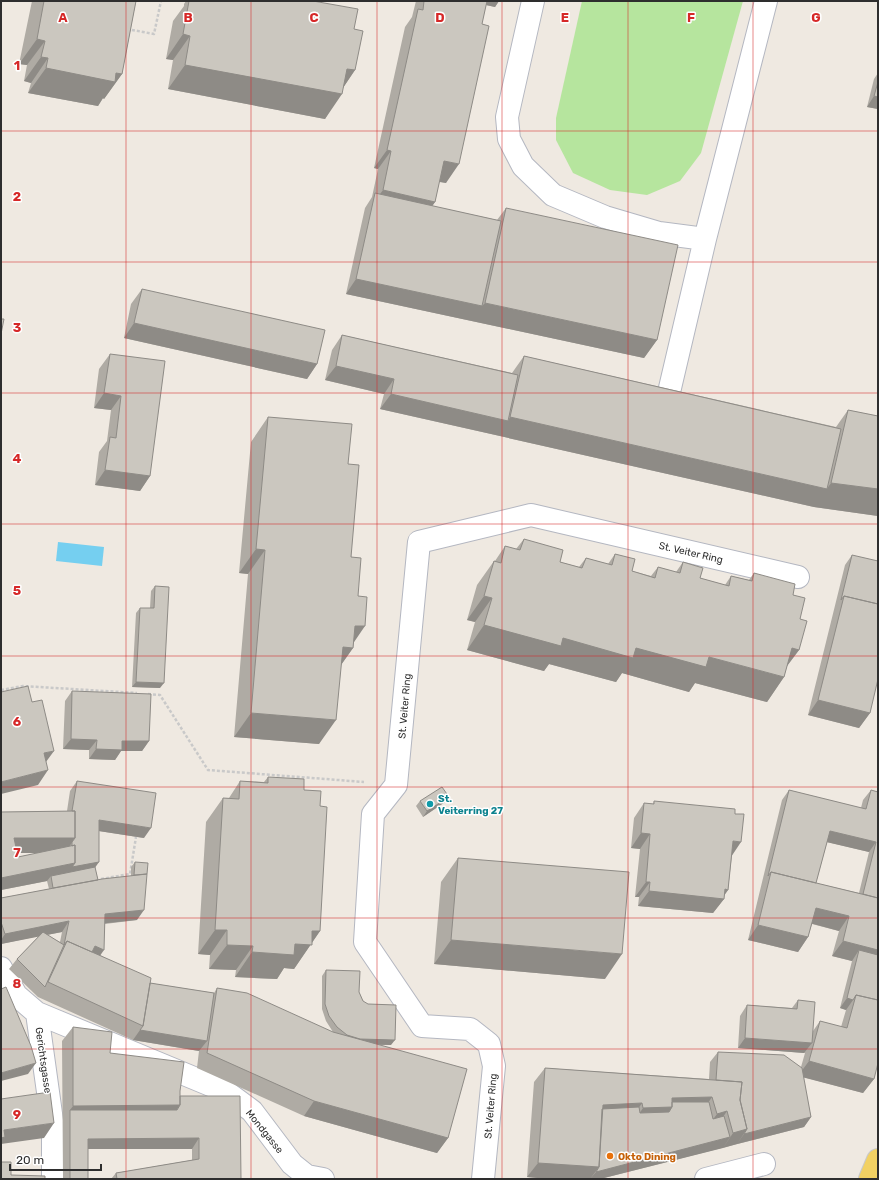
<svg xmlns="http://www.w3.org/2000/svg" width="879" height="1180" font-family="Rubik,sans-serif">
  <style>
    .green { fill: #b6e59e }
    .water { fill: #75cff0 }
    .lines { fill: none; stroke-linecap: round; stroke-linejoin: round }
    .minor-casing { stroke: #b4b7c1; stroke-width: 24 }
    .major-casing { stroke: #c9c9c9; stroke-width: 24 }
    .path { stroke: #c9c9c9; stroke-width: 2.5; stroke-dasharray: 3 2; stroke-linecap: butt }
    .minor { stroke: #fff; stroke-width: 22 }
    .major { stroke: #f2d163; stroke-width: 22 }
    .wall { fill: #afaba4; fill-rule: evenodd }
    .shaded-wall { fill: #8e8b86 }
    .building { fill: #cbc7bf; stroke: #8e8b86 }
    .grid { fill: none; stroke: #d62828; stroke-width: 1; stroke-opacity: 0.55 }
    .culture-dot { fill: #0f9aa8; stroke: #fff; stroke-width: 1.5 }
    .food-dot { fill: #e8710a; stroke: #fff; stroke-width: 1.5 }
    .labels { text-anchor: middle; stroke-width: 3; stroke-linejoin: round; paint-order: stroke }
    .street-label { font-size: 10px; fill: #2e2e2e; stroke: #fff }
    .culture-label { font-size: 10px; font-weight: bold; fill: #0d838f; stroke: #fff; text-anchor: start }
    .food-label { font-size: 10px; font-weight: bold; fill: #c56008; stroke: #fff; text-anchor: start }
    .grid-label { font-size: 13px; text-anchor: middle; font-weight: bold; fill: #d62828; stroke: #fff; stroke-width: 3; stroke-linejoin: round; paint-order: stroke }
  </style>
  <rect width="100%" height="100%" fill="#efe9e1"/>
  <path class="green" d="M 582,1 L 743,1 L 701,153 L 680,181 L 647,195 L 610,190 L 573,173 L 556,140 L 556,118 Z"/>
  <path class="water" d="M 58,542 L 104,547 L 102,566 L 56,561 Z"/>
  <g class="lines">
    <g class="minor-casing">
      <path id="minor" d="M 533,1 L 507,117 L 509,139 L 523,166 L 553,195 L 605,217 L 659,233 L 705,239
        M 670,388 L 705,239 L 766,1
        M 1,968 L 16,995 L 37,1013 L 225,1091 L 252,1111 L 292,1164 L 307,1176 L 323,1179
        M 37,1013 L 53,1128 L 53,1179
        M 483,1179 L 494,1066 L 489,1044 L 470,1029 L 422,1026 L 365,942 L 373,814 L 396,785 L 419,542 L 531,515 L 798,577
        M 706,1179 L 764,1164"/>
    </g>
    <g class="major-casing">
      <path id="major" d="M 870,1179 L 878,1160"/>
    </g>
    <path class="path" d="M 127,29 L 154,34 L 161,1
      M 1,690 L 23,686 L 137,693
      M 148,694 L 160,695 L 208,770 L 364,782
      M 101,879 L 130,874 L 136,837"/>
    <use href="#minor" class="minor"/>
    <use href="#major" class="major"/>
  </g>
  <path class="wall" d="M 32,1 L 136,1 L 122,74 L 104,99 L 103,98 L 98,106 L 28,93 L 31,83 L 24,81 L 27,65 L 19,64 Z
    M 186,1 L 313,1 L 354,29 L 355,70 L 344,86 L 325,119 L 168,89 L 173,60 L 166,59 L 173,21 L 184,6 L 184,4 Z
    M 416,1 L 499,1 L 495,7 L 486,5 L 446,183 L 439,182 L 435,202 L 432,206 L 497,220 L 506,208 L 657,340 L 644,358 L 346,294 L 365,208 L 372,197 L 378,169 L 374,168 L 405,27 L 412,17 Z
    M 878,73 L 878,109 L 867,107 L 874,79 Z
    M 142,289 L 317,364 L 307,379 L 124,338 L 131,304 Z
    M 342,335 L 512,373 L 524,356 L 836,427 L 848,410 L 878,416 L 878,516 L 814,507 L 380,409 L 384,394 L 325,380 L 332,350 Z
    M 110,354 L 150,476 L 140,491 L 95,485 L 99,452 L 107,441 L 111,410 L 94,408 L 99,369 Z
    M 268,417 L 348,464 L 354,642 L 353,648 L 341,665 L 319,744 L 234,737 L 248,574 L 239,573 L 251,442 Z
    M 524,539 L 560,562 L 579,567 L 586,558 L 608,564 L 615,554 L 632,571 L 651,576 L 658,567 L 676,572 L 683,562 L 700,578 L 725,585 L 731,576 L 749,580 L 754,573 L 793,595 L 800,619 L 799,650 L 787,666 L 784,677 L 767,702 L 695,683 L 689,692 L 622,673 L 616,682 L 549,664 L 544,671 L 467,650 L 475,622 L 467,620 L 477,585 L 494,561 L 495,561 L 505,546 L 516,549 Z
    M 852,555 L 870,713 L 859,728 L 808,715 L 845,565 Z
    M 155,586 L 160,688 L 132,687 L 136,613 L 140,608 L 150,608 L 151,591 Z
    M 72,691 L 149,741 L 142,751 L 121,751 L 115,760 L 89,759 L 89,750 L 63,749 L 65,701 Z
    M 268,777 L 304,790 L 320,806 L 320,931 L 294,969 L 284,968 L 277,979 L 235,977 L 236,970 L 209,969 L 210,955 L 198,954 L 206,822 L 223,798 L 229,798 L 240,781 L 264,782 Z
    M 77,781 L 144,838 L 99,831 L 95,867 L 98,880 L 131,876 L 131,867 L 135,862 L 137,920 L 105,924 L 100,955 L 150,983 L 214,993 L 217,988 L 333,1032 L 326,1021 L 322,1009 L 322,976 L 326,970 L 359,992 L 363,1001 L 391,1045 L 379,1045 L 448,1138 L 437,1153 L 304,1116 L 197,1068 L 199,1051 L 133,1040 L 38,997 L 9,969 L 17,959 L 39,936 L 1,944 L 1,898 L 49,889 L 47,881 L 1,890 L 1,812 L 67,811 L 70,791 ZM 17,853 L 38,853 L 18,857 ZM 62,932 L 60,942 L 46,935 Z
    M 789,790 L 861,808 L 863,800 L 871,790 L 878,792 L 874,1079 L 863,1093 L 803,1077 L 811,1117 L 804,1127 L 600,1179 L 548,1179 L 527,1177 L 534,1082 L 545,1068 L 709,1079 L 710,1062 L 718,1052 L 801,1067 L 805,1053 L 738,1048 L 740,1016 L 747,1005 L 792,1008 L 798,1000 L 813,1031 L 820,1021 L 841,1027 L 846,1010 L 840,1008 L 852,961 L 832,956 L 839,931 L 812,924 L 808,937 L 798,952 L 748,940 L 782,800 ZM 827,842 L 869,852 L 859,893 L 816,883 Z
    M 420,801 L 445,802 L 423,817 L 416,806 Z
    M 654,801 L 732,855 L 728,890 L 724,896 L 724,899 L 713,913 L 638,906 L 639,897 L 635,897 L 640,849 L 631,848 L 634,818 L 644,803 L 653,804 Z
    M 458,858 L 605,979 L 434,964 L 441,882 Z
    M 73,1027 L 110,1053 L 180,1091 L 180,1096 L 241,1179 L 111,1179 L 116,1173 L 192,1160 L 192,1149 L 88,1149 L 88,1179 L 63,1179 L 62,1041 Z"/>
  <path class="shaded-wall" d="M 478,1 L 499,1 L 495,7 L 477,3 Z
    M 183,34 L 190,36 L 173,60 L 166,59 Z
    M 37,39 L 45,41 L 27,65 L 19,64 Z
    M 41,57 L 48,58 L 31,83 L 24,81 Z
    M 185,65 L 347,69 L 355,70 L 339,94 L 342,94 L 325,119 L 168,89 Z
    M 46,68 L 116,73 L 122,74 L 104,99 L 103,98 L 98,106 L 28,93 Z
    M 874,96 L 878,97 L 878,109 L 867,107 Z
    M 387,150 L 391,151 L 378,169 L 374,168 Z
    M 444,161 L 459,164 L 446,183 L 431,180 Z
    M 383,190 L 435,202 L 422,221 L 372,205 Z
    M 356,279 L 482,306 L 485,303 L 657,340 L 644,358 L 346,294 Z
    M 134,323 L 317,364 L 307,379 L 124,338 Z
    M 336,366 L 394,379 L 384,394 L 325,380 Z
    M 104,393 L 121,396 L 111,410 L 94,408 Z
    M 391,394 L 508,421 L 510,417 L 827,489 L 814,507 L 380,409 Z
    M 105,470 L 150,476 L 140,491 L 95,485 Z
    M 831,483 L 878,489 L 878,516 L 814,507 Z
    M 256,549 L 265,550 L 248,574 L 239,573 Z
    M 484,596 L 492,598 L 475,622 L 467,620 Z
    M 484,625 L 563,638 L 709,657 L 784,677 L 767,702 L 695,683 L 689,692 L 622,673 L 616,682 L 549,664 L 544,671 L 467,650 Z
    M 355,626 L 365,626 L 350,648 L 353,648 L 336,672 L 326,671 Z
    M 792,648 L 799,650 L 781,674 Z
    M 136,682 L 164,683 L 160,688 L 132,687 Z
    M 818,700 L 870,713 L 859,728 L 808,715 Z
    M 251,713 L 336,720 L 319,744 L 234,737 Z
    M 71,739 L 97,740 L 89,750 L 63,749 Z
    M 122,741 L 149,741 L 142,751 L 121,751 L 115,760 L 89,759 L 96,749 Z
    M 54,751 L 43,766 L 44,753 Z
    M 48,770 L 38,785 L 1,794 L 1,782 Z
    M 449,797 L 445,802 L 423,817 L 427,811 Z
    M 99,820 L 151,828 L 144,838 L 92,830 Z
    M 830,831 L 876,842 L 869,852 L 822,841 Z
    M 641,833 L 650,834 L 640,849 L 631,848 Z
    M 14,838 L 75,838 L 65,853 L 4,853 Z
    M 733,841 L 741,842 L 731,857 Z
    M 99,862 L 92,872 L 51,876 L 47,881 L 1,890 L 1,878 L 75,863 Z
    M 646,882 L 650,882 L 639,897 L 635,897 Z
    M 725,889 L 728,890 L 722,898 L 724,899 L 713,913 L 638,906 L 649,891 Z
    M 816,908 L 849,916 L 839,931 L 806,922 Z
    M 144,910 L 137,920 L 98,924 L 105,914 Z
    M 69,921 L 62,932 L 1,944 L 1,940 L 5,934 Z
    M 758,925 L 808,937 L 798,952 L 748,940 Z
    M 215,930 L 227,930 L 210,955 L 198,954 Z
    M 312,931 L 320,931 L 294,969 L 284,968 L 277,979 L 235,977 L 252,952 L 295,944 Z
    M 451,940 L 622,954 L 605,979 L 434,964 Z
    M 843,941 L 878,950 L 878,967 L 859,950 L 852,961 L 832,956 Z
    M 227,945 L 253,946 L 236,970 L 209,969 Z
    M 95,946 L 104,950 L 97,960 L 90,957 Z
    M 847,998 L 853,1000 L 846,1010 L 840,1008 Z
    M 140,1030 L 207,1041 L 199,1051 L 133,1040 Z
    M 347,1035 L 395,1040 L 391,1045 L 356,1044 L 344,1040 Z
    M 745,1038 L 812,1043 L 804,1053 L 738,1048 Z
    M 809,1061 L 874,1079 L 863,1093 L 798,1076 Z
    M 36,1063 L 28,1074 L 1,1081 L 1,1073 Z
    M 712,1097 L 702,1112 L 633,1123 L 643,1108 L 672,1098 Z
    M 314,1101 L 448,1138 L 437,1153 L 304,1116 Z
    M 642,1103 L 632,1118 L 599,1119 L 603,1105 Z
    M 180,1105 L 170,1120 L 70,1110 L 73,1106 Z
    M 727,1111 L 717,1126 L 706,1129 L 717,1114 Z
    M 811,1117 L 804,1127 L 737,1144 L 744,1134 Z
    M 54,1123 L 44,1138 L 1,1144 L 1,1135 L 4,1130 Z
    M 747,1129 L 737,1144 L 723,1148 L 733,1133 Z
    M 730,1137 L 723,1148 L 600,1179 L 590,1179 L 596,1172 Z
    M 199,1138 L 192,1149 L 81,1149 L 88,1139 Z
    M 538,1163 L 599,1167 L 590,1179 L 548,1179 L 527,1177 Z"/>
  <path class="building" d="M 44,1 L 136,1 L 122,74 L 116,73 L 115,82 L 46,68 L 48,58 L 41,57 L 45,41 L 37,39 Z
    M 189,1 L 313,1 L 358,9 L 354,29 L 363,31 L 355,70 L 347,69 L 342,94 L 185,65 L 190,36 L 183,34 Z
    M 424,1 L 487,1 L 482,24 L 489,26 L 459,164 L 444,161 L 435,202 L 383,190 L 391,151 L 387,150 L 418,9 L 423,10 Z
    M 878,82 L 878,97 L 874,96 Z
    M 375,193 L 501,221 L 482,306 L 356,279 Z
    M 506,208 L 678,245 L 657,340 L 485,303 Z
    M 142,289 L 325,330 L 317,364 L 134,323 Z
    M 1,319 L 4,319 L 1,334 Z
    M 342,335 L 518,375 L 508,421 L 391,394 L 394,379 L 336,366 Z
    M 110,354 L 165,361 L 150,476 L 105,470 L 110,437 L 116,438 L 121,396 L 104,393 Z
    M 524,356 L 841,429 L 827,489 L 510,417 Z
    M 848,410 L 878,416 L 878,489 L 831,483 Z
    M 268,417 L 352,424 L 348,464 L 359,465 L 351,557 L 361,558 L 358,596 L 367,597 L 365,626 L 355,626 L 353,648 L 343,647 L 336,720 L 251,713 L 265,550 L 256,549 Z
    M 524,539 L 563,550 L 560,562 L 582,568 L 586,558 L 612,565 L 615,554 L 635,559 L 632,571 L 655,578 L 658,567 L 680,573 L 683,562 L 703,568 L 700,578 L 729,586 L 731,576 L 752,581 L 754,573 L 795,584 L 793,595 L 805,598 L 800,619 L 807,621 L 799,650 L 792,648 L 784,677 L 709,657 L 706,667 L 636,648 L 633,658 L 563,638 L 561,646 L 484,625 L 492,598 L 484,596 L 494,561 L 501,563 L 505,546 L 520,550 Z
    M 852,555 L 878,561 L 878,604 L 844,596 L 841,600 Z
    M 155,586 L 169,587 L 164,683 L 136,682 L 140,608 L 154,608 Z
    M 844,596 L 878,604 L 878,679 L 870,713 L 818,700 Z
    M 28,686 L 32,702 L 42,700 L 54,751 L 44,753 L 48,770 L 1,782 L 1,692 Z
    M 72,691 L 151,694 L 149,741 L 122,741 L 122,750 L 96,749 L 97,740 L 71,739 Z
    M 268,777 L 304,779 L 304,790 L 321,791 L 320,806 L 327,807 L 320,931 L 312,931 L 312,945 L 295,944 L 294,955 L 252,952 L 253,946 L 227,945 L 227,930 L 215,930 L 223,798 L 239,799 L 240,781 L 268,783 Z
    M 77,781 L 156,793 L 151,828 L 99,820 L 99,862 L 72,867 L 75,863 L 75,845 L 72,846 L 72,842 L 75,838 L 75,811 L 72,811 Z
    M 442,787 L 449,797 L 427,811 L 420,801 Z
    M 789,790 L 866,809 L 871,790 L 878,792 L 878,898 L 863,894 L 876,842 L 830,831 L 816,883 L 771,872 L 768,876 Z
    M 654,801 L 735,809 L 735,814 L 744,814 L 741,842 L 733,841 L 728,890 L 725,889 L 724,899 L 649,891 L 650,882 L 646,882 L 650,834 L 641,833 L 644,803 L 654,804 Z
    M 75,811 L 75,838 L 14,838 L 18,857 L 75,845 L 75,863 L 1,878 L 1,812 Z
    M 458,858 L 629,872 L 622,954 L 451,940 Z
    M 135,862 L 148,863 L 147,874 L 134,875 Z
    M 95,867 L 98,880 L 53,888 L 51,876 Z
    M 771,872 L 878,898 L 878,950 L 843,941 L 849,916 L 816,908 L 808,937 L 758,925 Z
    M 147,874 L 144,910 L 105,914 L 104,950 L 95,946 L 92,952 L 67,941 L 64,945 L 69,921 L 5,934 L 1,922 L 1,898 L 102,879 Z
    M 43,932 L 64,945 L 45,987 L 17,959 Z
    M 67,941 L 151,978 L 143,1026 L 48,982 Z
    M 859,950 L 878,955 L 878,1000 L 856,995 L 853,1000 L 847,998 Z
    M 326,970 L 360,971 L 359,992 L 363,1001 L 368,1004 L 396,1005 L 395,1040 L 360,1039 L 347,1035 L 337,1027 L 329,1016 L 325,1004 Z
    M 150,983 L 214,993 L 207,1041 L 140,1030 L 143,1026 Z
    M 6,987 L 31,1046 L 36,1063 L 1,1073 L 1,989 Z
    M 217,988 L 247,993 L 333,1032 L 467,1069 L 448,1138 L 314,1101 L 207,1053 Z
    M 856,995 L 878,1000 L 878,1063 L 874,1079 L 809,1061 L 820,1021 L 847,1028 Z
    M 798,1000 L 815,1002 L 812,1043 L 745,1038 L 747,1005 L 797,1009 Z
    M 73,1027 L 112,1032 L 110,1053 L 184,1062 L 180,1091 L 180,1105 L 73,1106 Z
    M 718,1052 L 784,1055 L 802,1068 L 811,1117 L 744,1134 L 747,1129 L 740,1100 L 742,1082 L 716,1080 Z
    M 545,1068 L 742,1082 L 740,1100 L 747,1129 L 733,1133 L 727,1111 L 717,1114 L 712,1097 L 672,1098 L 672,1107 L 643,1108 L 642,1103 L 603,1105 L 599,1167 L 538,1163 Z
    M 50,1092 L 54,1123 L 4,1130 L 5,1137 L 1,1138 L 1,1099 Z
    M 180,1096 L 240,1096 L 241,1179 L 117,1179 L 116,1173 L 199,1159 L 199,1138 L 88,1139 L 88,1179 L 70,1179 L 70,1110 L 177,1110 L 180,1105 Z
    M 672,1102 L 709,1102 L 713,1119 L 724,1116 L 730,1137 L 596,1172 L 599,1167 L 602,1109 L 639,1107 L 640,1113 L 669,1112 L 672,1107 Z
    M 1,1162 L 11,1162 L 11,1175 L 45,1176 L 45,1179 L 1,1179 Z"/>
  <path class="grid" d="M 126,1 L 126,1179M 251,1 L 251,1179M 377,1 L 377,1179M 502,1 L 502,1179M 628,1 L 628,1179M 753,1 L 753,1179M 1,131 L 878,131M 1,262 L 878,262M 1,393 L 878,393M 1,524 L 878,524M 1,656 L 878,656M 1,787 L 878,787M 1,918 L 878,918M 1,1049 L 878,1049"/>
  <circle class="culture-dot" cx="430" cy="804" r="4"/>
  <circle class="food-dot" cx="610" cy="1156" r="4"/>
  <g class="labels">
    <g class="street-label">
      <text transform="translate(691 552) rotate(13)" y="4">St. Veiter Ring</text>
      <text transform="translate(404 706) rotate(-85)" y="4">St. Veiter Ring</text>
      <text transform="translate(44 1060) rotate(82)" y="4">Gerichtsgasse</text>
      <text transform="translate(490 1106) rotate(-85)" y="4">St. Veiter Ring</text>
      <text transform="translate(265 1131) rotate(51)" y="4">Mondgasse</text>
    </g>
    <g class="culture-label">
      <text x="438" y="802">St.<tspan x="438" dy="12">Veiterring 27</tspan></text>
    </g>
    <g class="food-label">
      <text x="618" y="1160">Okto Dining</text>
    </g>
  </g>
  <g class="grid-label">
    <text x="63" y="22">A</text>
    <text x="188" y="22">B</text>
    <text x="314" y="22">C</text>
    <text x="440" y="22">D</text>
    <text x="565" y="22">E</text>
    <text x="691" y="22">F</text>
    <text x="816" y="22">G</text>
    <text x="17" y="70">1</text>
    <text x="17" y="201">2</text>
    <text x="17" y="332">3</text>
    <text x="17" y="463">4</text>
    <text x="17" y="595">5</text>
    <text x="17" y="726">6</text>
    <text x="17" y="857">7</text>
    <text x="17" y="988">8</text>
    <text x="17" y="1119">9</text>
  </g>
  <rect width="879" height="1180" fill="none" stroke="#2e2e2e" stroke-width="4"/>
  <path d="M10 1164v6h91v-6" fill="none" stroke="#2e2e2e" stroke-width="2"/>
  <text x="16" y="1164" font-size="12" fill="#2e2e2e" stroke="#ffffff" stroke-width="3" paint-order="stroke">20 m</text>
</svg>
